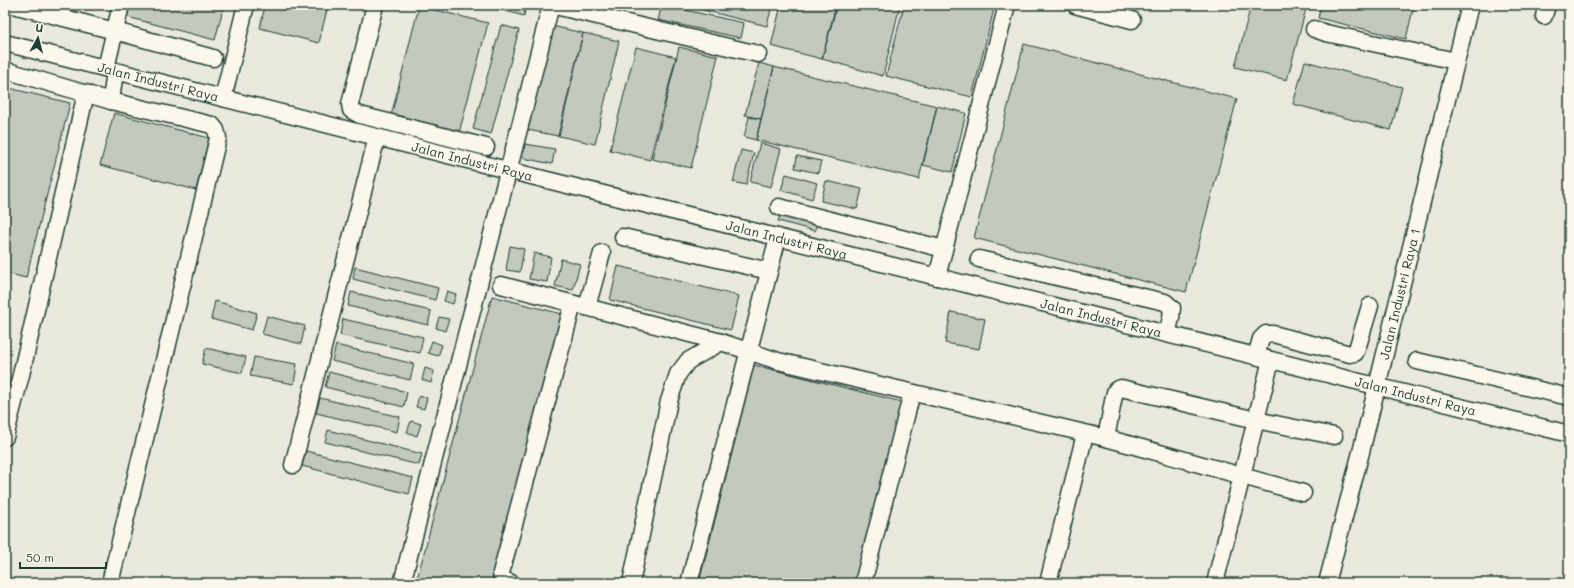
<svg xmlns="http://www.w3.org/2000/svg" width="1574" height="588" font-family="Mali,sans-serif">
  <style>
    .built { fill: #eae9de }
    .building { fill: #c4c9be; stroke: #1f3d34 }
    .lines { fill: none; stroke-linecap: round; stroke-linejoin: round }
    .minor-casing { stroke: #1f3d34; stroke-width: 19 }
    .minor { stroke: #fbf7ec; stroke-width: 16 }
    .labels { text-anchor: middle; stroke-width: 4; stroke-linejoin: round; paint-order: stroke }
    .street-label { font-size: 13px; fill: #1f3d34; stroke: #fbf7ec }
  </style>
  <rect width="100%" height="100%" fill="#fbf7ec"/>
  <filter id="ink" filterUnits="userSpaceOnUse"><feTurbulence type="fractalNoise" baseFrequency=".025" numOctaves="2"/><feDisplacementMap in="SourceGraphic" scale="8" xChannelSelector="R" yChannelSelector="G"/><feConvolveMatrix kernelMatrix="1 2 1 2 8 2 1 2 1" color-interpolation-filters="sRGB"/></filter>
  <g filter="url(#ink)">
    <path class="built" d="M 5,5 L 1569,5 L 1569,583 L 5,583 Z"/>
    <path class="building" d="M 130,5 L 224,5 L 215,40 L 127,17 Z
      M 265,5 L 328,5 L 319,43 L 260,28 Z
      M 483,5 L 526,5 L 524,16 Z
      M 662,5 L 744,23 L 741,38 L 658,20 Z
      M 683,5 L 772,5 L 767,26 Z
      M 781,5 L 836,5 L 822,59 L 771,46 Z
      M 837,5 L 900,5 L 883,76 L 822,59 Z
      M 904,5 L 995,5 L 972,97 L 886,76 Z
      M 1251,5 L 1307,5 L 1287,80 L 1235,67 Z
      M 1321,5 L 1414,5 L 1406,39 L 1318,18 Z
      M 419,6 L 488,23 L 459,133 L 391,116 Z
      M 501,25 L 519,30 L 491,134 L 473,129 Z
      M 552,26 L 583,33 L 558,136 L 528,130 Z
      M 583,33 L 619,41 L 595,144 L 559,136 Z
      M 1024,44 L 1237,99 L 1186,292 L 974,238 Z
      M 636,47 L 676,57 L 650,160 L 610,150 Z
      M 679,47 L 718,56 L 691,168 L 652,159 Z
      M 1305,61 L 1402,87 L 1391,130 L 1293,104 Z
      M 759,63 L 774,67 L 761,119 L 745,115 Z
      M 774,67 L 937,106 L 919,179 L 756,140 Z
      M 5,87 L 70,103 L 26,278 L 5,273 Z
      M 937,106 L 966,113 L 952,172 L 923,165 Z
      M 114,113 L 209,138 L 196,190 L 100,165 Z
      M 749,117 L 761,119 L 756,140 L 744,137 Z
      M 760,143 L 781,149 L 771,187 L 750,182 Z
      M 525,144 L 555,149 L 552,164 L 523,158 Z
      M 741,150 L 754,153 L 746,185 L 733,182 Z
      M 797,156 L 821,161 L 818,173 L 795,168 Z
      M 786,174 L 817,183 L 812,199 L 781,190 Z
      M 826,181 L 862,189 L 857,209 L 821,201 Z
      M 782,210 L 818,220 L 815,231 L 778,221 Z
      M 510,246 L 524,249 L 520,272 L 506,270 Z
      M 534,253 L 551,257 L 547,282 L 529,279 Z
      M 561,259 L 580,264 L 573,290 L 555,286 Z
      M 618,266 L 739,296 L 731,330 L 610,300 Z
      M 355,267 L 438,288 L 435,300 L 353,279 Z
      M 447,291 L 456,294 L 453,304 L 444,301 Z
      M 351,292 L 431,311 L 428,325 L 348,306 Z
      M 492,296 L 566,315 L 495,583 L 416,583 Z
      M 215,301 L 257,313 L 252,330 L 211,319 Z
      M 951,312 L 985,319 L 979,349 L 945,343 Z
      M 267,316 L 305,326 L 301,344 L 262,334 Z
      M 439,317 L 449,319 L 445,331 L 436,328 Z
      M 343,319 L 423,337 L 420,353 L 340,335 Z
      M 432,341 L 442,345 L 438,356 L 428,353 Z
      M 336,345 L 414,364 L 410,380 L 332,361 Z
      M 206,348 L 246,357 L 242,373 L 202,364 Z
      M 254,357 L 297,364 L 294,384 L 250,376 Z
      M 754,365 L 902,402 L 857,583 L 699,583 Z
      M 425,368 L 434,371 L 431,383 L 422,380 Z
      M 329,372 L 407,392 L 404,407 L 325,387 Z
      M 419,396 L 427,398 L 424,409 L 416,407 Z
      M 320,398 L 400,417 L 397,432 L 316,413 Z
      M 411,421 L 421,424 L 417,436 L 407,432 Z
      M 328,430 L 422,454 L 419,465 L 325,442 Z
      M 306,451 L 413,478 L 409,494 L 302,466 Z"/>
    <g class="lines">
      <g class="minor-casing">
        <g id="minor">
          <path d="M 13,5 L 115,31 L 213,58"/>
          <path d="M 375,5 L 350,104 L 351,110 L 360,115 L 486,147"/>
          <path d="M 551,5 L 758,54"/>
          <path d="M 1075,5 L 1132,20"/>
          <path d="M 1544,16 L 1547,5"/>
          <path d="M 1314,29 L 1326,33 L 1456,61"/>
          <path id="s1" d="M 5,43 L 507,170 L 1569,434"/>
          <path d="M 106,68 L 121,5"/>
          <path d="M 8,71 L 111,101 L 115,71"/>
          <path d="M 223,98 L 246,5"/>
          <path d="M 779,207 L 944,249"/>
          <path d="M 623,237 L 769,271"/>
          <path d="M 979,259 L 1165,302 L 1172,308 L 1171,318 L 1167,334"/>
          <path d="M 937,277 L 1007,5"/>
          <path d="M 501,285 L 721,342 L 778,361 L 1106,438 L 1303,493"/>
          <path d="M 587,307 L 602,253"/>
          <path d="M 1256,356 L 1261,339 L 1266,334 L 1273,334 L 1350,354 L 1355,353 L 1357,349 L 1370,306"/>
          <path d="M 1417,361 L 1569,397"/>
          <path d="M 5,437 L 21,375 L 86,93"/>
          <path d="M 1106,438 L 1114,396 L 1116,390 L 1121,388 L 1256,420 L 1334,436"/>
          <path d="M 293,465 L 377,137"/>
          <path d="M 110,583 L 218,138 L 216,130 L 212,125 L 111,101"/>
          <path d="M 402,583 L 551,5"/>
          <path d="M 511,583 L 502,579 L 501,573 L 573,304"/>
          <path d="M 631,583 L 669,401 L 678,374 L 688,361 L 721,342"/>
          <path d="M 689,583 L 778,237"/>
          <path d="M 863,583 L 912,393"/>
          <path d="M 1048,583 L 1085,434"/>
          <path d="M 1215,583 L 1271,360"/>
          <path id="s2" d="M 1327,583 L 1361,452 L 1470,5"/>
        </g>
      </g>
      <use href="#minor" class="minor"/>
    </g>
  </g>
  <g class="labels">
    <g class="street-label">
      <text dy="5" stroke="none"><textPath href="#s1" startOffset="158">Jalan Industri Raya</textPath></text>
      <text dy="5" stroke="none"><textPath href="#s1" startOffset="482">Jalan Industri Raya</textPath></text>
      <text dy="5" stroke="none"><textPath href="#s1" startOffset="806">Jalan Industri Raya</textPath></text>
      <text dy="5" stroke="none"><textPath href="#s2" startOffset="298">Jalan Industri Raya 1</textPath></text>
      <text dy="5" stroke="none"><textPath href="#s1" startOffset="1130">Jalan Industri Raya</textPath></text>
      <text dy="5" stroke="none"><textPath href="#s1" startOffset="1454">Jalan Industri Raya</textPath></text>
    </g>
  </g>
  <rect width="1574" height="588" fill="none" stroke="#fbf7ec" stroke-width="20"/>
  <rect x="10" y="10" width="1554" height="568" fill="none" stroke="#1f3d34" stroke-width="1.5" filter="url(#ink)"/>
  <g transform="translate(38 38) rotate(7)" stroke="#fbf7ec" stroke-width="3" paint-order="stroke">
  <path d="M0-3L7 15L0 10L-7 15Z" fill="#1f3d34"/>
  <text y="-6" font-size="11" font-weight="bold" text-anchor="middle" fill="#1f3d34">U</text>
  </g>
  <path d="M20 562v6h86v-6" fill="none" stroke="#1f3d34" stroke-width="2"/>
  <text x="26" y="562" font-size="12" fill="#1f3d34" stroke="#fbf7ec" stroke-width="3" paint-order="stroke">50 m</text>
</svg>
